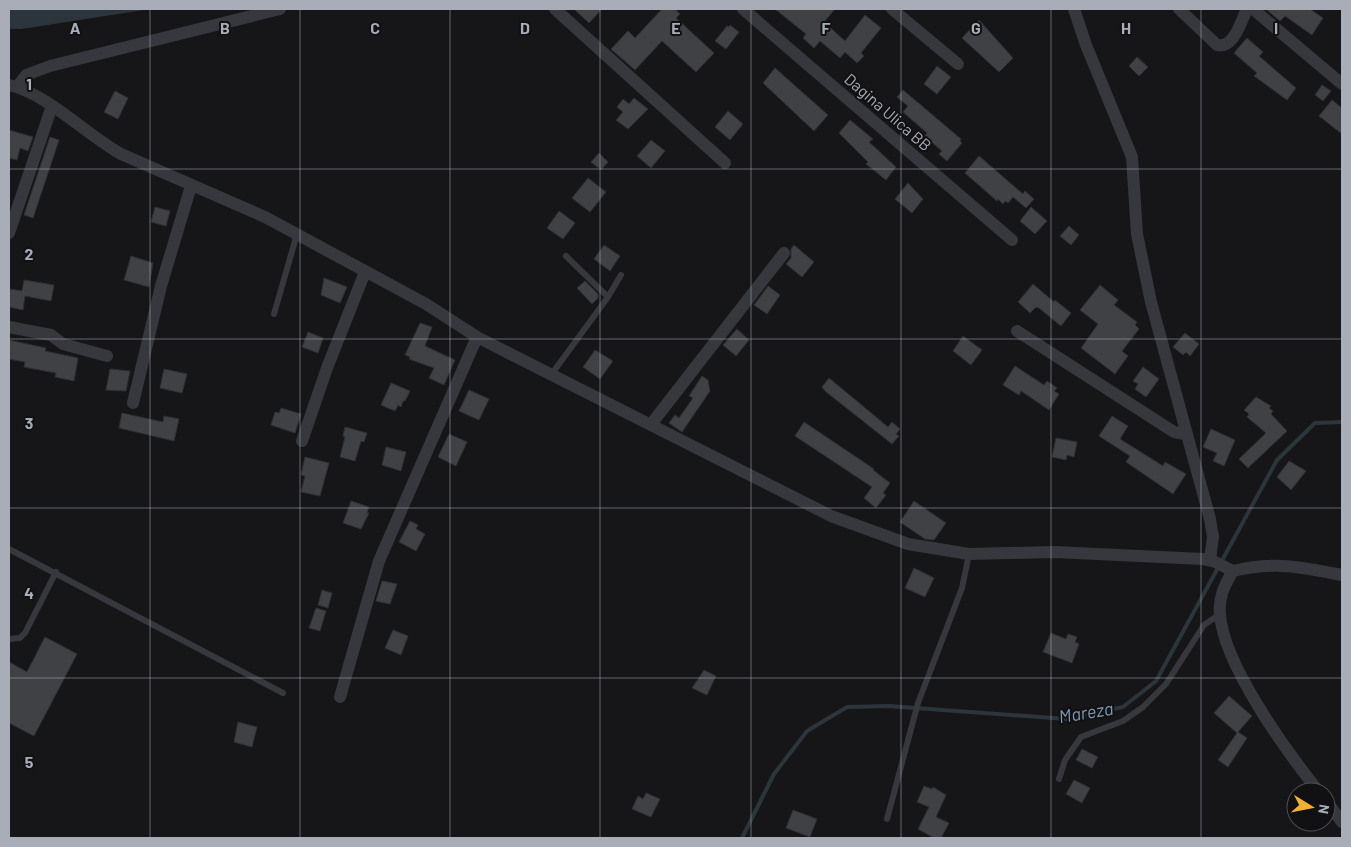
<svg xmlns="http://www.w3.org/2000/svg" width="1351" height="847" font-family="Barlow,sans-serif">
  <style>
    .water { fill: #2c353c }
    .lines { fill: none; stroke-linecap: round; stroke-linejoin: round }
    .stream { stroke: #2c353c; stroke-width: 4 }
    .building { fill: #404145; stroke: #303034 }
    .lane { stroke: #37383d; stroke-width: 6 }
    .street { stroke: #37383d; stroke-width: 12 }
    .grid { fill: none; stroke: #a8adb8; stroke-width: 1; stroke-opacity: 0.55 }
    .labels { text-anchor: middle; stroke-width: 4; stroke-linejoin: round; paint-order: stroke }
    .street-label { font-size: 16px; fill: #a8adb8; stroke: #111113 }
    .water-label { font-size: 18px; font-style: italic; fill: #7f9bb3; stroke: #111113 }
    .grid-label { font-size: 16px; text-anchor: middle; font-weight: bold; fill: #a8adb8; stroke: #111113; stroke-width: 4; stroke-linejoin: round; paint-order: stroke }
  </style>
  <rect width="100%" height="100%" fill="#161618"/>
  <path class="water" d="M 9,9 L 150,9 L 22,29 L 9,29 Z"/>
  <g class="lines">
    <path class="stream" d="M 742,838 L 774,774 L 807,731 L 847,707 L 888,706 L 1066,719 L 1123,707 L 1156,681 L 1277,460 L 1315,423 L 1342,422"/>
  </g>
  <path class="building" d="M 574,9 L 602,9 L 589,23 Z
    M 662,9 L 675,9 L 680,14 L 676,18 L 714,53 L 696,72 L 662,41 L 635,70 L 611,49 L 628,31 L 635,38 Z
    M 775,9 L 835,9 L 824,22 L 845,41 L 865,15 L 881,28 L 861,53 L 864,56 L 857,63 L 845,52 L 840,58 L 820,41 L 814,48 L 803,38 L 806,34 Z
    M 1266,9 L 1310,9 L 1323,18 L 1312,35 L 1285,16 L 1280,21 Z
    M 979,20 L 1013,58 L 999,72 L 962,38 Z
    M 730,25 L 739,32 L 726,49 L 715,41 L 727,26 L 729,27 Z
    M 1247,38 L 1263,52 L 1259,56 L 1296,88 L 1287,100 L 1254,76 L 1257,73 L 1234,53 Z
    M 1137,57 L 1148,67 L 1139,76 L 1129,66 Z
    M 937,66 L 951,77 L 937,94 L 924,84 Z
    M 775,68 L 828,115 L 814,131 L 763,83 Z
    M 1322,85 L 1331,91 L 1323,101 L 1315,95 Z
    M 903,90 L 961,139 L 960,141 L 962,143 L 947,161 L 939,154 L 942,151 L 925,136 L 927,133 L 903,112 L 908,106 L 897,97 Z
    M 115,91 L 128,98 L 118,119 L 104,112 Z
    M 634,98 L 648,109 L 628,129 L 616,120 L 623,112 L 617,107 L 623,99 L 629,104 Z
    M 1332,100 L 1342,108 L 1342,134 L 1319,116 Z
    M 728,111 L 743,124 L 730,140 L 715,127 Z
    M 850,120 L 873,139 L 869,142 L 896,167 L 886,180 L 866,164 L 868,162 L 839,133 Z
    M 9,130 L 33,137 L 28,151 L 20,148 L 17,160 L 9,158 Z
    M 50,137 L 59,140 L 33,218 L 24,215 Z
    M 651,140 L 665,151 L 651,168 L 637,156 Z
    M 599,153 L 608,162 L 601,170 L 591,162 Z
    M 979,156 L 1023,194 L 1025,191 L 1034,199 L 1026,208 L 1013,197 L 1008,203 L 1005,201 L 1003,204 L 998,199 L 997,201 L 965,173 Z
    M 588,178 L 606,192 L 590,212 L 572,198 Z
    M 908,183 L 923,199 L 912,213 L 895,199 Z
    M 155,207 L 170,211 L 166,226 L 151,222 Z
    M 1031,207 L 1047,221 L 1035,234 L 1020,221 Z
    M 559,211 L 575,223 L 563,239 L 547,228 Z
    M 1069,226 L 1079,235 L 1071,245 L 1060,236 Z
    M 604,245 L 620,256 L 610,271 L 594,259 Z
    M 794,245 L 814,262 L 802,277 L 786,264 L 791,258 L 791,249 Z
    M 131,256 L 153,263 L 149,287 L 124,280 Z
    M 324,278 L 347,287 L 340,303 L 321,295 Z
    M 24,280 L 54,285 L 51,301 L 25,296 L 23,310 L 9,307 L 10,289 L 22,291 Z
    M 585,281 L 598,294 L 598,298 L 592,304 L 577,288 Z
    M 1033,284 L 1054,302 L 1055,300 L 1071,313 L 1061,326 L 1039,308 L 1036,307 L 1030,313 L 1018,302 Z
    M 1100,285 L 1118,300 L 1114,305 L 1137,322 L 1135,325 L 1139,329 L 1122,351 L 1128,356 L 1115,374 L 1081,348 L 1098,324 L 1080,310 Z
    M 768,286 L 780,295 L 767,314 L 754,305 Z
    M 420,323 L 432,327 L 425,346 L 455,360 L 444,385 L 429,378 L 434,368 L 409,359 L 410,357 L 405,355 Z
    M 737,329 L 749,340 L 736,356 L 723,345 Z
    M 308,332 L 323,338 L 318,353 L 302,347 Z
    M 1185,333 L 1199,344 L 1190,356 L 1186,352 L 1183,355 L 1173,347 Z
    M 963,336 L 982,350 L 971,365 L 953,351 Z
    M 9,340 L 46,348 L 45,351 L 78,358 L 74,381 L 55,377 L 56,373 L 24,367 L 25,362 L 9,359 Z
    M 595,350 L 613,361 L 600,379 L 583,367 Z
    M 1015,366 L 1044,385 L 1047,381 L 1057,388 L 1054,391 L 1059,394 L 1049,410 L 1021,391 L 1019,395 L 1003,385 Z
    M 1143,367 L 1159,379 L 1146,397 L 1135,389 L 1138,384 L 1133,381 Z
    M 110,369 L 130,371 L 126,391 L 106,390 Z
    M 164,369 L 187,374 L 182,393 L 160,388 Z
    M 702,376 L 708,380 L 710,391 L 682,432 L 669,423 L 675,415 L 679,418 L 693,398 L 689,396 Z
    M 829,378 L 888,427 L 892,422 L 900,429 L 896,434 L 899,436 L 892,444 L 825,391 L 822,387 Z
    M 391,383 L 410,391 L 405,401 L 403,401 L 401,407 L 398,405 L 395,411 L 381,405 Z
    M 469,390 L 489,399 L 479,420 L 459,411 Z
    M 1256,397 L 1271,406 L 1269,408 L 1273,411 L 1271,414 L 1287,431 L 1248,468 L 1239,459 L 1266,433 L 1247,417 L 1249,414 L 1244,410 Z
    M 281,408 L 301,414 L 295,433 L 271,425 L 275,412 L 279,413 Z
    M 122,413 L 163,422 L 164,416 L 179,419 L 174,441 L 119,428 Z
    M 1112,416 L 1128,426 L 1120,439 L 1163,466 L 1165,462 L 1186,474 L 1173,494 L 1126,462 L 1130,456 L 1099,436 Z
    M 804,422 L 874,469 L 873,470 L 890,483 L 883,493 L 886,495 L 876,508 L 864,498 L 872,487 L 795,436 Z
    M 345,427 L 367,433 L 364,442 L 361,441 L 355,461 L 340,457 L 345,437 L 343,436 Z
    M 1211,429 L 1235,440 L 1224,466 L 1213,461 L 1217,453 L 1203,447 Z
    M 449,434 L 467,442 L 456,466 L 438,457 Z
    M 1056,438 L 1077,442 L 1074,457 L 1067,455 L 1066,460 L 1052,457 Z
    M 386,447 L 406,452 L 401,471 L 382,465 Z
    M 305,457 L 329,463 L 320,496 L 301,492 L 305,476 L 301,475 Z
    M 1289,461 L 1306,471 L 1291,490 L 1277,477 Z
    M 351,501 L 369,507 L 367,513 L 369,513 L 361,529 L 343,523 Z
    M 914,501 L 946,523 L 934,540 L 925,539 L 900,522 Z
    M 410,521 L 418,525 L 416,529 L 425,534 L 416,551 L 399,542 Z
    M 914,568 L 934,578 L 925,597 L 905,588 Z
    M 382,581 L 397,584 L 390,604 L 376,601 Z
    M 322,590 L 332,593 L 328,608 L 318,605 Z
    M 316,608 L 326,611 L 320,631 L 309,628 Z
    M 393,630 L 408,636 L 401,655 L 385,648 Z
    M 1051,633 L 1066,639 L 1068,634 L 1077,637 L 1075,642 L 1079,644 L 1072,663 L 1043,652 Z
    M 45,637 L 77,654 L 34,736 L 9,723 L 9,662 L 27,672 Z
    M 704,670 L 716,676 L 707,695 L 692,688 Z
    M 1229,696 L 1252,716 L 1238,732 L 1247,738 L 1228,767 L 1218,760 L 1237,733 L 1214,713 Z
    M 238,722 L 257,727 L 252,747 L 234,742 Z
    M 1082,749 L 1098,757 L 1092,768 L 1076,760 Z
    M 1074,780 L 1090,788 L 1082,803 L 1066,794 Z
    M 924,786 L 932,789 L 933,787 L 946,795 L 936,817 L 949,823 L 941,838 L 934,838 L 918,829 L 929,807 L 917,802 Z
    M 646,793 L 660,799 L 651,817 L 632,809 L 638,796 L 643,799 Z
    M 793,810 L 817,819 L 810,837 L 786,828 Z"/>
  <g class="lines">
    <path class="lane" d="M 566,256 L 608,297
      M 274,314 L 297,234
      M 551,375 L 608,297 L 621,275
      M 9,549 L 283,693
      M 9,639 L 20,638 L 25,633 L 56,572
      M 1059,779 L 1065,760 L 1081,737 L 1123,721 L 1143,707 L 1166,684 L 1204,625 L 1220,614
      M 887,819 L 918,703 L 962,588 L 969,554"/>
    <path class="street" d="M 555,9 L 725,163
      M 743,9 L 1012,240
      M 892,9 L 958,64
      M 1074,9 L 1086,45 L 1132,157 L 1137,234 L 1151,302 L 1210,519 L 1213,537 L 1210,560
      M 1179,9 L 1217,45 C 1234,49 1241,21 1247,9
      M 1253,9 L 1342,84
      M 9,85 C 48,94 85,134 121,154 L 265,217 L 426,304 L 477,337 L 831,516 L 908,544 L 969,554 L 1055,552 L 1203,559 L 1213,561 L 1233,571
      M 17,87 L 26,75 L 50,66 L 280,9
      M 9,233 L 52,106
      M 9,327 L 51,335 L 63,344 L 107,356
      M 1017,331 L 1174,432 L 1185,434
      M 133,403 L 161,286 L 191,186
      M 652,423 L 784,253
      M 302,441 L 327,368 L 365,272
      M 1233,571 C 1225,584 1218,598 1220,614 C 1223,664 1287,752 1319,792
      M 1233,571 C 1274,561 1302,567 1342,575
      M 340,697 L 379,561 L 477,337
      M 1326,801 L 1342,822"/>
  </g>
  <path class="grid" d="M 150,9 L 150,838M 300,9 L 300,838M 450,9 L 450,838M 600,9 L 600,838M 751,9 L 751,838M 901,9 L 901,838M 1051,9 L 1051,838M 1201,9 L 1201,838M 9,169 L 1342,169M 9,339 L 1342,339M 9,508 L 1342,508M 9,678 L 1342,678"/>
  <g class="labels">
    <g class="street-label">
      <text transform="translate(888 112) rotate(41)" y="6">Dagina Ulica BB</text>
    </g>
    <g class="water-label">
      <text transform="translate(1086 713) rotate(-9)" y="6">Mareza</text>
    </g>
  </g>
  <g class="grid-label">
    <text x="75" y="34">A</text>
    <text x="225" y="34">B</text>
    <text x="375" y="34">C</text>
    <text x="525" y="34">D</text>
    <text x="676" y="34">E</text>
    <text x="826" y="34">F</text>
    <text x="976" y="34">G</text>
    <text x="1126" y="34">H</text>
    <text x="1276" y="34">I</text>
    <text x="29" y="90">1</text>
    <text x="29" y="260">2</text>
    <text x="29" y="429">3</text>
    <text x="29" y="599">4</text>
    <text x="29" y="768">5</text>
  </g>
  <rect width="1351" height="847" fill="none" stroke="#a8adb8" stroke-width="20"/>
  <g transform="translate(1311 807) rotate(100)"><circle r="24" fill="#111113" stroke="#4d4f55"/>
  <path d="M0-4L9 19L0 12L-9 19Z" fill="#f2b134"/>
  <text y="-8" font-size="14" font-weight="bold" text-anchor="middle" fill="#a8adb8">N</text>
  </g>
</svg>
